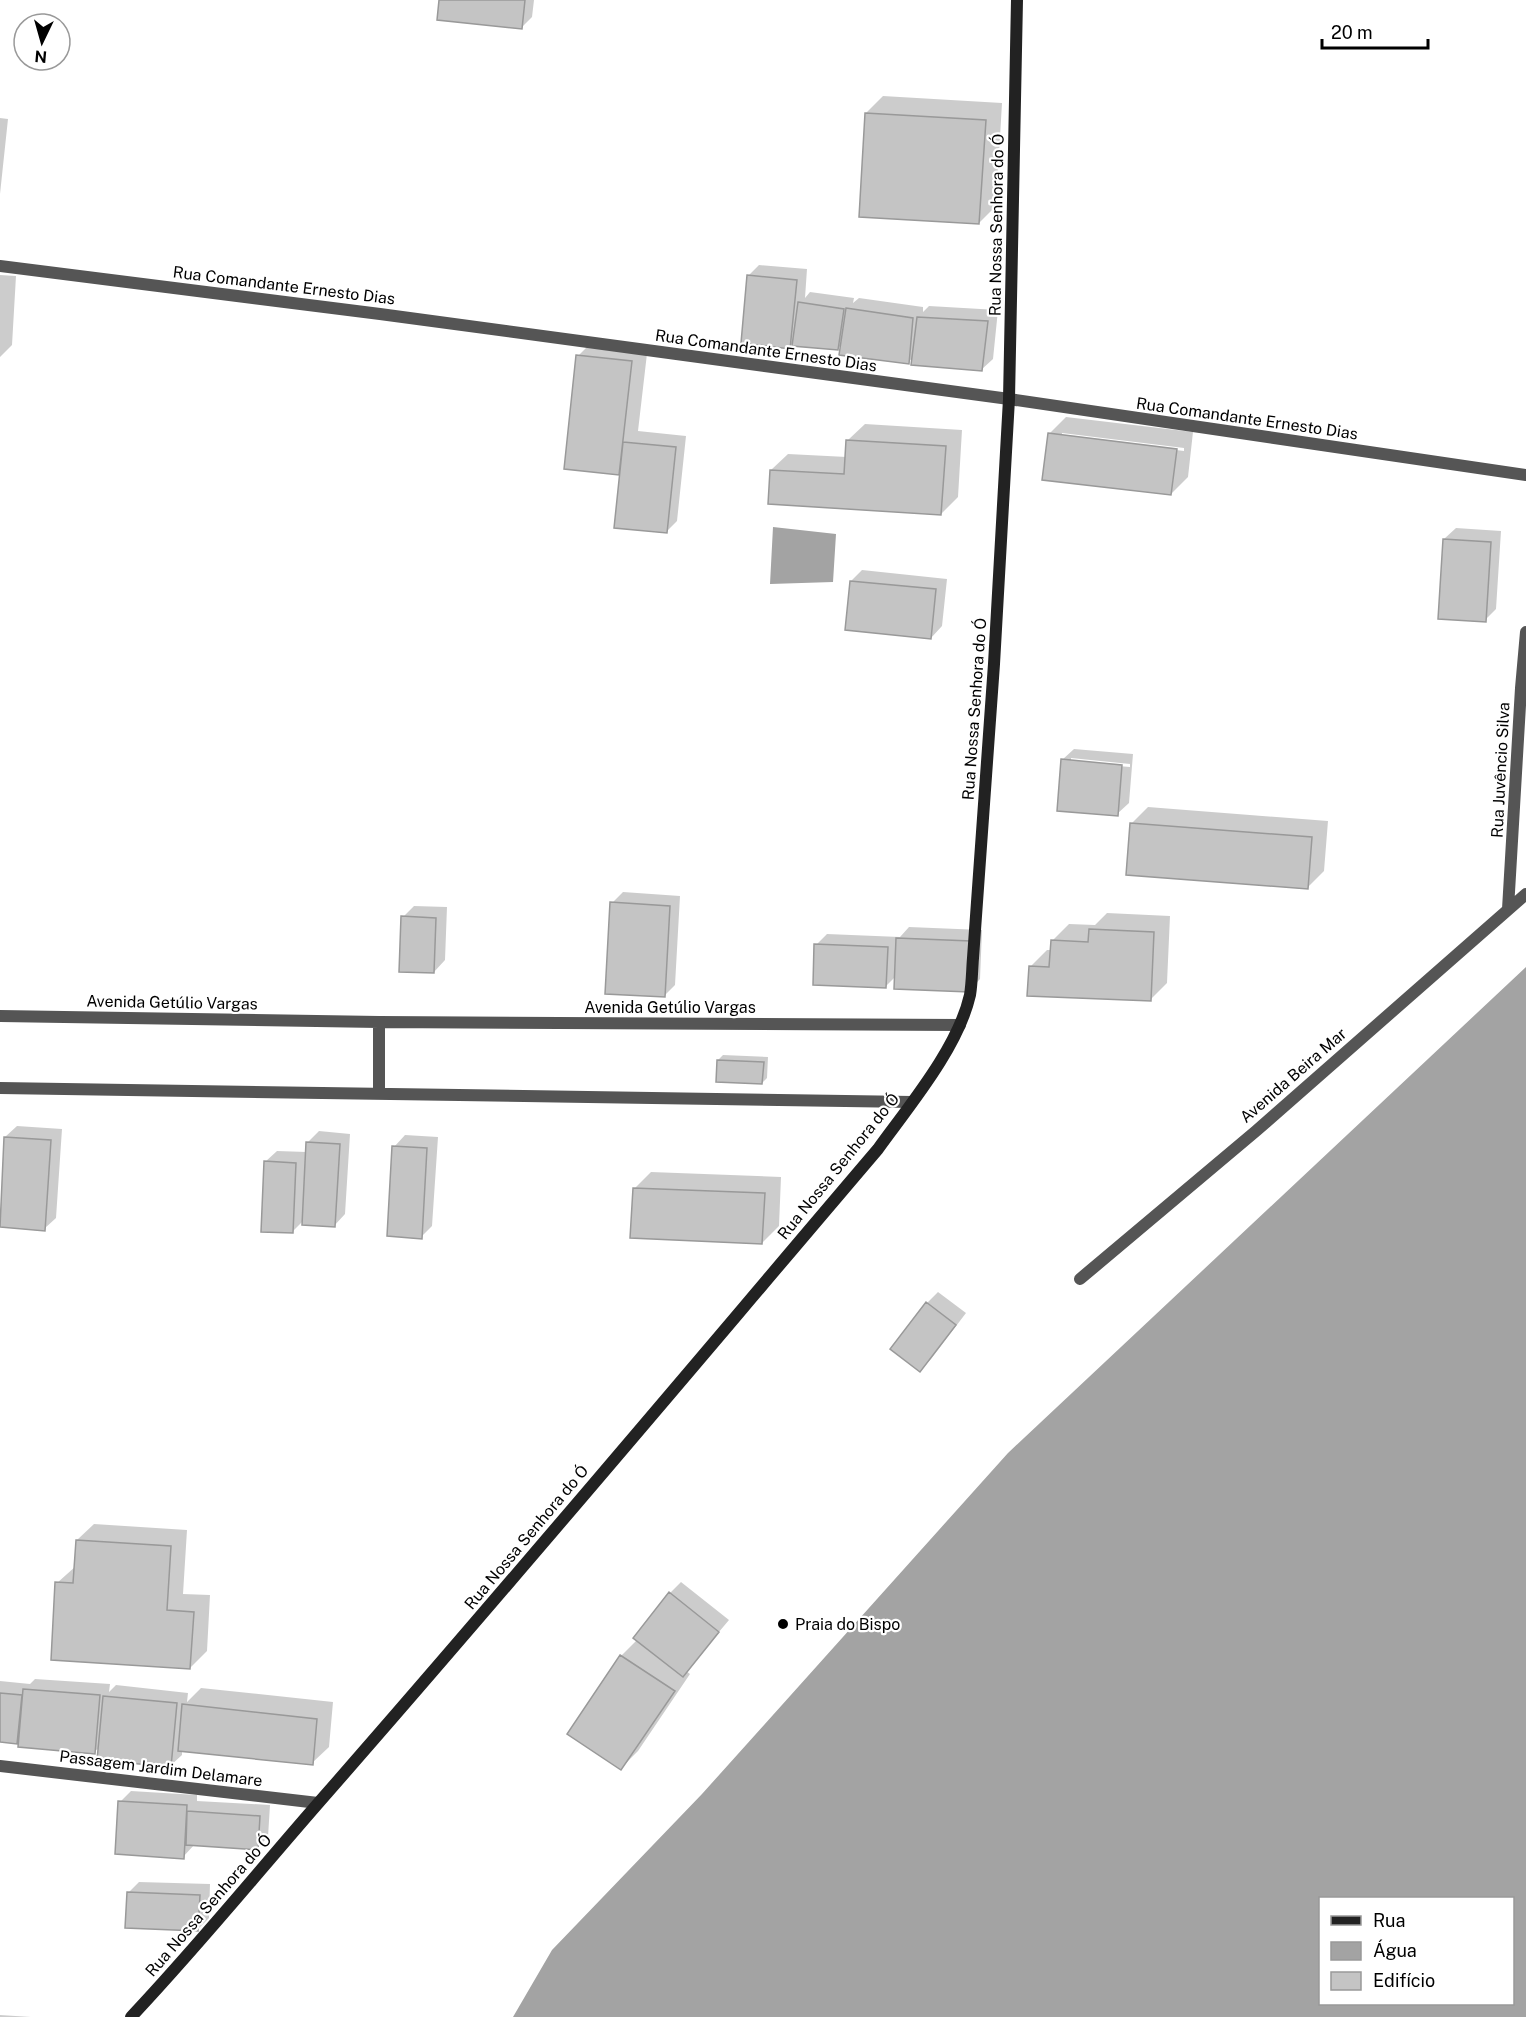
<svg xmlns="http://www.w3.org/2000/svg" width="1526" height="2017" font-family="'Public Sans',sans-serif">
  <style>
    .water { fill: #a3a3a3; fill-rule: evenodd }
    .shadow { fill: #0003; fill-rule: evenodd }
    .building { fill: #c4c4c4; stroke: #999; stroke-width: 1.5 }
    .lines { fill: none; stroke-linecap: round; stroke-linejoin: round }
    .street { stroke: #555; stroke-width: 12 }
    .secondary { stroke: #222; stroke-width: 12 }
    .poi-dot { fill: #000; stroke: #fff; stroke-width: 2 }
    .labels { text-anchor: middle; stroke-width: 4.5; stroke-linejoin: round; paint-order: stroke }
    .street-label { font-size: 16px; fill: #000; stroke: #fff }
    .poi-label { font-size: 16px; fill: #000; stroke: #fff; text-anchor: start }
  </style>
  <rect width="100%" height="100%" fill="#fff"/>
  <path class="water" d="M 773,527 L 836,534 L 833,582 L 770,584 Z
    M 1526,967 L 1526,2017 L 513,2017 L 552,1950 L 702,1794 L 1008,1453 ZM 1320,1898 L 1512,1898 L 1512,2004 L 1320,2004 Z"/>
  <path class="shadow" d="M 441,0 L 534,0 L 532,17 L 521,28 Z
    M 883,96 L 1002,103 L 996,206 L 979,223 L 866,113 Z
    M 0,118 L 8,119 L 0,194 Z
    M 759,265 L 807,269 L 805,298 L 810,292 L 854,298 L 853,303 L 859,298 L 923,307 L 923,312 L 929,306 L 998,310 L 993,359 L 981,370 L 914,357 L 908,362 L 842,344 L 837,349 L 792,344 L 790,347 L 748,276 Z
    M 0,275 L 16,276 L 12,345 L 0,357 Z
    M 595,339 L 648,345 L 638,431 L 686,436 L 677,521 L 666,532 L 622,471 L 619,474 L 578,356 Z
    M 1066,417 L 1193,432 L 1188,477 L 1171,494 L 1049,434 ZM 1062,433 L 1184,448 L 1184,451 L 1062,436 Z
    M 865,424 L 962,430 L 958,497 L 941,514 L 771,470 L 788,454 L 847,457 L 848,440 Z
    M 1456,528 L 1501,531 L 1496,609 L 1485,620 L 1444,539 Z
    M 862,570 L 947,579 L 942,626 L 931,638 L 851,581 Z
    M 1074,749 L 1133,754 L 1129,803 L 1117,814 L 1062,760 ZM 1071,758 L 1130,764 L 1130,767 L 1071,762 Z
    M 1148,807 L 1328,821 L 1324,871 L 1307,888 L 1131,824 Z
    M 623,892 L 680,896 L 675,985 L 664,996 L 612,903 Z
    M 414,906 L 447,907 L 445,960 L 434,972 L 403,917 Z
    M 1107,913 L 1170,916 L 1167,983 L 1150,1000 L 1030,967 L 1047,950 L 1052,950 L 1052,941 L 1069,924 L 1095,925 Z
    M 909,927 L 982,930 L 980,979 L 969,991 L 896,976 L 886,986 L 816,945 L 827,934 L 900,937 Z
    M 723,1055 L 768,1057 L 767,1078 L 762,1083 L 718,1060 Z
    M 17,1126 L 62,1129 L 56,1218 L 44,1229 L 0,1226 L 5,1137 Z
    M 319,1131 L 350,1134 L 345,1214 L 334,1226 L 303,1221 L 292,1232 L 265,1162 L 277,1151 L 307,1152 L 307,1143 Z
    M 405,1135 L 438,1137 L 432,1226 L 421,1237 L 394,1147 Z
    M 651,1172 L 781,1177 L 779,1226 L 762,1243 L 634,1189 Z
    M 938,1292 L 966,1313 L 931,1359 L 920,1370 L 927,1303 Z
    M 94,1524 L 187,1530 L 183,1594 L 210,1595 L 207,1651 L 190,1668 L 57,1583 L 76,1566 L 77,1540 Z
    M 681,1582 L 729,1620 L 686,1671 L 690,1674 L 638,1751 L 621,1768 L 569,1734 L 621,1656 L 637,1640 L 670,1593 Z
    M 35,1679 L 110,1684 L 109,1692 L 116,1685 L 188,1693 L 187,1702 L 201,1688 L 333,1702 L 329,1747 L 312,1763 L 182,1750 L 182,1755 L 170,1766 L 100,1747 L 94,1752 L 20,1738 L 16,1742 L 0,1741 L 0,1681 L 30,1684 Z
    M 131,1791 L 197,1795 L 197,1801 L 270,1805 L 268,1837 L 257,1848 L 195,1844 L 183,1857 L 120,1802 Z
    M 139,1882 L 210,1884 L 209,1918 L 198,1929 L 128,1893 Z
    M 0,2015 L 31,2017 L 0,2017 Z"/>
  <path class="building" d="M 439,0 L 525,0 L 522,29 L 437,20 Z
    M 865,113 L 986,120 L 979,224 L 859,217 Z
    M 747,275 L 797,280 L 790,349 L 741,343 Z
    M 798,302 L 844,309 L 838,350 L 792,346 Z
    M 846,308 L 913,318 L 909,364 L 839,355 Z
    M 917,317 L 988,321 L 982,371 L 911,365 Z
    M 576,355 L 632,361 L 619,475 L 564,469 Z
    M 1048,433 L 1177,449 L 1171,495 L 1042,480 Z
    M 846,440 L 946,446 L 941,515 L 768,504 L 770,470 L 844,474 Z
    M 623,442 L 676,447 L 667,533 L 614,528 Z
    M 1443,539 L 1491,542 L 1486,622 L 1438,619 Z
    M 850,581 L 936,589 L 931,639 L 845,630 Z
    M 1061,759 L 1122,765 L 1118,816 L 1057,811 Z
    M 1130,823 L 1312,837 L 1308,889 L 1126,875 Z
    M 610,902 L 670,906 L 665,997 L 605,994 Z
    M 401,916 L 436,918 L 434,973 L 399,972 Z
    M 1089,929 L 1154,932 L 1151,1001 L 1027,996 L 1029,966 L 1049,967 L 1051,940 L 1088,942 Z
    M 896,938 L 971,941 L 969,992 L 894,989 Z
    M 814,944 L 888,947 L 886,988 L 813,985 Z
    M 717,1060 L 764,1062 L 762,1084 L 716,1082 Z
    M 4,1137 L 51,1140 L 45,1231 L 0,1227 Z
    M 306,1142 L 340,1144 L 335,1227 L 302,1225 Z
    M 392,1146 L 427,1148 L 422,1239 L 387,1236 Z
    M 264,1161 L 296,1163 L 293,1233 L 261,1232 Z
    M 633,1188 L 765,1193 L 762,1244 L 630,1238 Z
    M 926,1302 L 956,1325 L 920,1372 L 890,1349 Z
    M 76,1540 L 171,1546 L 167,1610 L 194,1612 L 190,1669 L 51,1660 L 55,1582 L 73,1583 Z
    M 669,1592 L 719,1632 L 683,1677 L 633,1638 Z
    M 620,1655 L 675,1691 L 621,1770 L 567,1734 Z
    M 23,1689 L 100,1695 L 95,1754 L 18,1747 Z
    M 0,1693 L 22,1695 L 17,1744 L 0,1742 Z
    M 103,1696 L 177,1703 L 171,1767 L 97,1760 Z
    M 182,1704 L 317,1719 L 313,1765 L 178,1751 Z
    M 118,1801 L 187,1805 L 184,1859 L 115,1854 Z
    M 187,1811 L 260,1816 L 258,1850 L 186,1845 Z
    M 127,1892 L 200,1895 L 198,1931 L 125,1928 Z"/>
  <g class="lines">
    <path class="street" d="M 0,266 L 380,314 L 1009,399 L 1526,475
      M 1508,909 L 1521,688 L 1526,632
      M 0,1016 L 379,1022 L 960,1025
      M 0,1088 L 912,1102
      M 379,1093 L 379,1022
      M 1080,1279 L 1256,1131 L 1526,894
      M 0,1766 L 318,1803"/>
    <path class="secondary" d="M 131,2017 C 200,1944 262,1867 328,1792 C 514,1580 695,1364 878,1149 C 909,1106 958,1048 970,995 C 972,983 972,970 973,958 L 994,664 L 1009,399 L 1017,0"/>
  </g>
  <circle class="poi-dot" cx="783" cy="1624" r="6"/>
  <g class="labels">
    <g class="street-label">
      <text transform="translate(996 225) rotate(-89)" y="6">Rua Nossa Senhora do Ó</text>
      <text transform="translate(284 285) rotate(7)" y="6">Rua Comandante Ernesto Dias</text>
      <text transform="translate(766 350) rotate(8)" y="6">Rua Comandante Ernesto Dias</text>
      <text transform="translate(1247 418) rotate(8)" y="6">Rua Comandante Ernesto Dias</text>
      <text transform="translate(974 709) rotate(-86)" y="6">Rua Nossa Senhora do Ó</text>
      <text transform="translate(1500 770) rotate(-87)" y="6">Rua Juvêncio Silva</text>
      <text transform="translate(172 1002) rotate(1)" y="6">Avenida Getúlio Vargas</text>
      <text x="670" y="1013">Avenida Getúlio Vargas</text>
      <text transform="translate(1293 1075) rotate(-41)" y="6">Avenida Beira Mar</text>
      <text transform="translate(838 1166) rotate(-51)" y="6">Rua Nossa Senhora do Ó</text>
      <text transform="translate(526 1537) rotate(-50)" y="6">Rua Nossa Senhora do Ó</text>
      <text transform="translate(161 1768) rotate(7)" y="6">Passagem Jardim Delamare</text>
      <text transform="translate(208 1905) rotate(-49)" y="6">Rua Nossa Senhora do Ó</text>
    </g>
    <g class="poi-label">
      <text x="795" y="1630">Praia do Bispo</text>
    </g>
  </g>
  <rect x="1319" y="1897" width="195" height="108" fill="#ffffff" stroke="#999999" stroke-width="1.5"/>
  <rect x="1331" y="1916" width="30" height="9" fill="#222222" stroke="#999999" stroke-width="1.5"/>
  <text x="1373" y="1927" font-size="18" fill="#000000">Rua</text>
  <rect x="1331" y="1942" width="30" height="18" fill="#a3a3a3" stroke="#999999" stroke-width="1.5"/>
  <text x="1373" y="1957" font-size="18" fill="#000000">Água</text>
  <rect x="1331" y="1972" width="30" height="18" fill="#c4c4c4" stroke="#999999" stroke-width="1.5"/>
  <text x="1373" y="1987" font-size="18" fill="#000000">Edifício</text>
  <g transform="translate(42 42) rotate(185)"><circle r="28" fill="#ffffff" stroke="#999999" stroke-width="1.5"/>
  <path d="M0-4.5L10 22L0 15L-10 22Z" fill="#000000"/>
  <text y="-9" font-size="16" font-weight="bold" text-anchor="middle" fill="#000000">N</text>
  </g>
  <path d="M1322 39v9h106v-9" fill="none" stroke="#000000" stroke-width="3"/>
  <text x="1331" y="39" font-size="18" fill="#000000" stroke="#ffffff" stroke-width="4.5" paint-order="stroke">20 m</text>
</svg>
